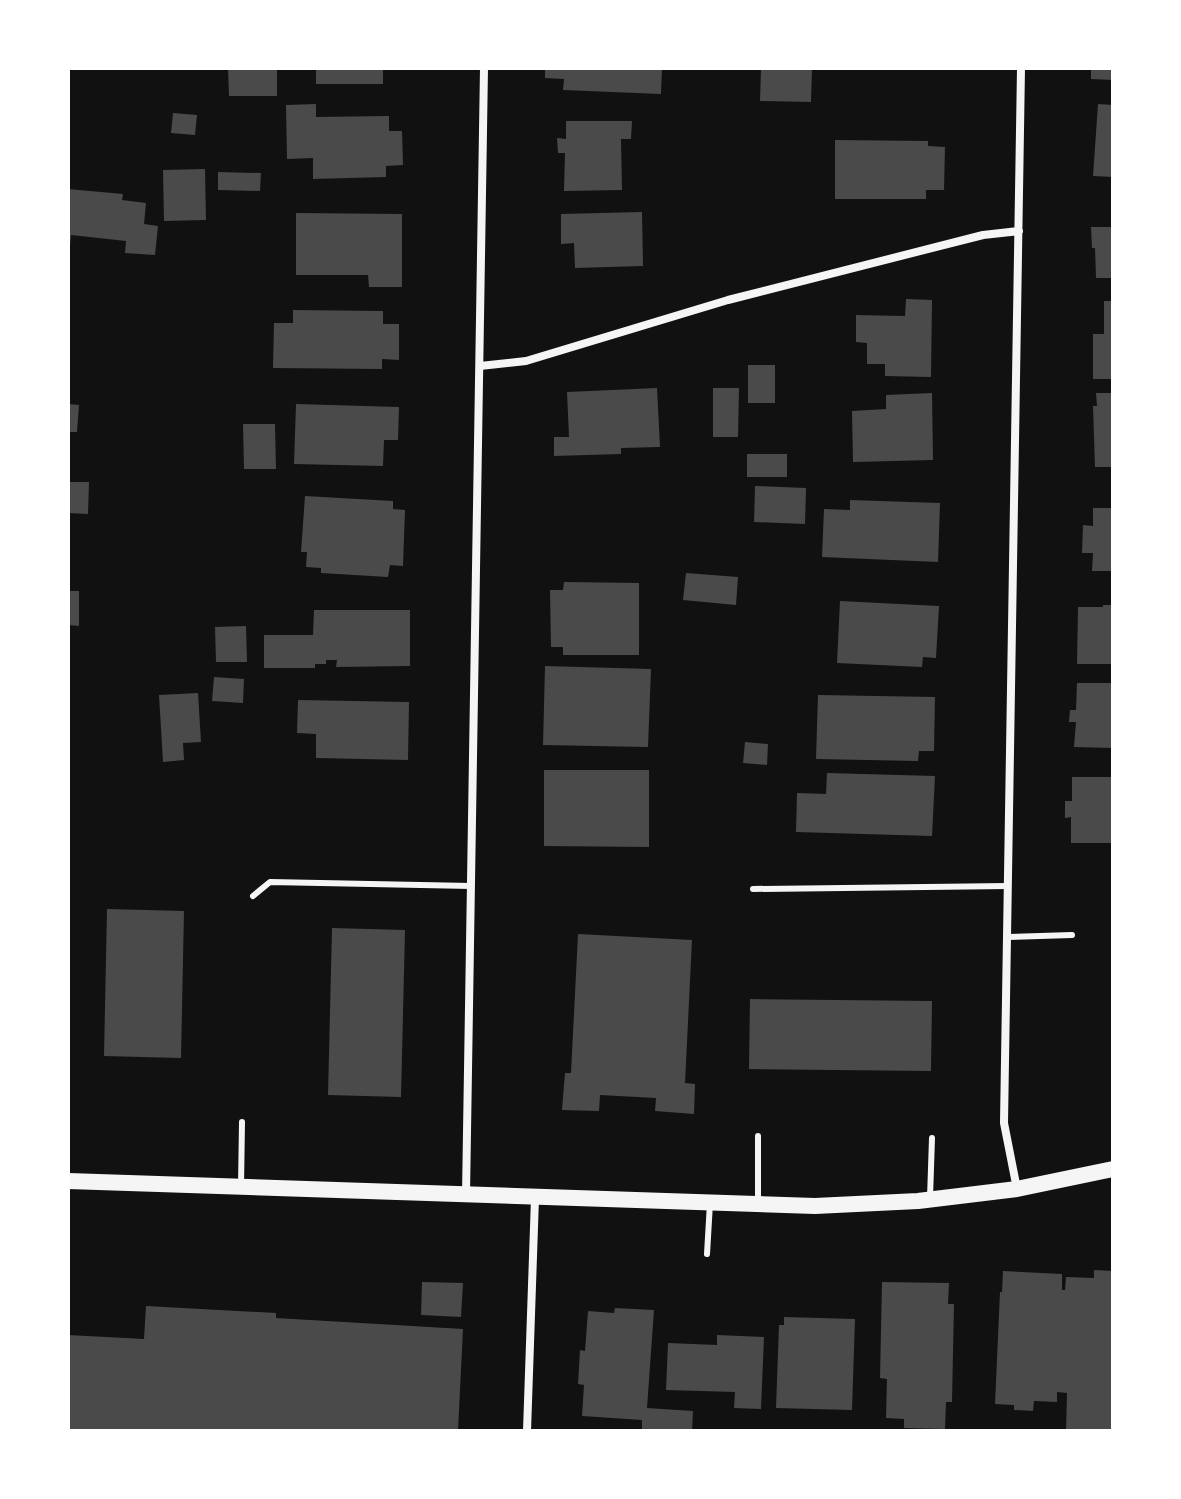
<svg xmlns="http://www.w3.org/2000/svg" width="1181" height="1499" font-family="Mulish,sans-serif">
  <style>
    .building { fill: #4a4a4a }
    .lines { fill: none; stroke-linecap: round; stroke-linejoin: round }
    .service { stroke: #f5f5f5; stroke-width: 6 }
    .minor { stroke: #f5f5f5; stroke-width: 8 }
    .secondary { stroke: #f5f5f5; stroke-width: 16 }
  </style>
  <rect width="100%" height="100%" fill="#111"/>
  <path class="building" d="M 228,68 L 277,68 L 277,96 L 229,96 Z
    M 316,68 L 383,68 L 383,84 L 316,84 Z
    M 545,68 L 662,68 L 661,94 L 563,90 L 564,79 L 545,78 Z
    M 761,68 L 812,68 L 811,102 L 760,101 Z
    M 1091,68 L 1113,68 L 1113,80 L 1091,79 Z
    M 316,104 L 316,117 L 389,116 L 389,131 L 402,131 L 403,165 L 386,166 L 386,177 L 313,179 L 313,158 L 287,159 L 286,105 Z
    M 1098,104 L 1113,105 L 1113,177 L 1093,176 Z
    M 173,113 L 197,115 L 195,135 L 171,133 Z
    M 566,121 L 632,121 L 631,139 L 621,139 L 622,190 L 564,191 L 565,153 L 558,153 L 557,138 L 566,139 Z
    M 835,140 L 928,141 L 928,146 L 945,147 L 944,190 L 926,190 L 926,199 L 835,199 Z
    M 205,169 L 206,220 L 164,221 L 163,170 Z
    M 218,172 L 261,173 L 260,191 L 218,190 Z
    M 68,189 L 123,194 L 122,200 L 146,203 L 144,224 L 158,226 L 155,255 L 125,253 L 126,241 L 71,235 L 70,246 L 68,246 Z
    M 642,212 L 643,266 L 575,268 L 574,243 L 561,244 L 561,214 Z
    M 296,213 L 402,214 L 402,287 L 369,287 L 368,275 L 296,275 Z
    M 1091,227 L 1113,227 L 1113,278 L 1096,278 L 1095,248 L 1092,248 Z
    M 906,299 L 932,300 L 931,377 L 885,376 L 885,364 L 867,364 L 867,343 L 856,342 L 856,315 L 905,316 Z
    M 1104,301 L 1113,301 L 1113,379 L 1093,379 L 1093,334 L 1104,334 Z
    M 293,310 L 383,311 L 383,324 L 399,324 L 399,360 L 382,359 L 382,369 L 273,368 L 274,323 L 293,323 Z
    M 748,365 L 775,365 L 775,403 L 748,403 Z
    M 657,388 L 660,447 L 621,448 L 621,454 L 554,456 L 554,437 L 569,437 L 567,392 Z
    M 713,388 L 739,388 L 738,437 L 713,437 Z
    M 932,393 L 933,460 L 853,462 L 852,411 L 886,409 L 886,395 Z
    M 1096,393 L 1113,393 L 1113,467 L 1095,467 L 1093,406 L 1097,406 Z
    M 68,404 L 79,405 L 77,432 L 68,432 Z
    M 296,404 L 399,407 L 398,440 L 384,440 L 383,466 L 294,464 Z
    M 243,424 L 275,424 L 276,469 L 244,469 Z
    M 747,454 L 787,454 L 787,477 L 747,477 Z
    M 69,482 L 89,482 L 88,514 L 68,513 Z
    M 755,486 L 806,488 L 805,524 L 754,522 Z
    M 305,496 L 393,501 L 393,509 L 405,510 L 403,566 L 390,565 L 388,577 L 321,573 L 321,568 L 306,567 L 307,552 L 301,552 Z
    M 850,500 L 940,503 L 938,562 L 822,557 L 824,509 L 850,510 Z
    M 1093,508 L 1113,508 L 1113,571 L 1092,571 L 1093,553 L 1082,553 L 1083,525 L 1093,526 Z
    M 686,573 L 738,577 L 736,605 L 683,600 Z
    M 564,582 L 639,583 L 639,655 L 563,655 L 563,647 L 551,647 L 550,590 L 563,590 Z
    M 68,591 L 79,591 L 79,626 L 68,625 Z
    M 840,601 L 939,606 L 936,658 L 923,657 L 922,667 L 837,663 Z
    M 1103,605 L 1113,605 L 1113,664 L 1077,664 L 1078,607 L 1103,607 Z
    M 314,610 L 410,610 L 410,666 L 336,667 L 337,660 L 326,660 L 326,664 L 315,664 L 315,668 L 264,668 L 264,635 L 313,635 Z
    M 246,626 L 247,662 L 216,662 L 215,627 Z
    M 545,666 L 651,669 L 648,747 L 543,745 Z
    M 214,677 L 244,679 L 243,703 L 212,701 Z
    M 1077,683 L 1113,683 L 1113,748 L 1074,747 L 1076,722 L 1069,722 L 1070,710 L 1076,710 Z
    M 198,693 L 201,742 L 183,743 L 184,760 L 163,762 L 159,695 Z
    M 818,695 L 935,697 L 934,751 L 919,751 L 918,761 L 816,759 Z
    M 298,700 L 409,702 L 408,760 L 316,758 L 316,734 L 297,733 Z
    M 745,742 L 768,744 L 767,765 L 743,763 Z
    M 544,770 L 649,770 L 649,847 L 544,846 Z
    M 827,773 L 935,776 L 932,836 L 796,832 L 797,793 L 826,794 Z
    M 1072,777 L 1113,777 L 1113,843 L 1071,843 L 1071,817 L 1065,818 L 1065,801 L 1072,801 Z
    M 107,909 L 184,911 L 181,1058 L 104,1056 Z
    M 332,928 L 405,930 L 401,1097 L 328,1095 Z
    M 578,934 L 692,940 L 685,1083 L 695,1084 L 694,1114 L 655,1111 L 656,1098 L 600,1095 L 599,1111 L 562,1110 L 565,1073 L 571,1073 Z
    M 750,999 L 932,1001 L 931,1071 L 749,1069 Z
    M 1094,1270 L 1113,1271 L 1113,1431 L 1066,1431 L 1067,1393 L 1057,1392 L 1057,1402 L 1034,1401 L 1033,1411 L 1014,1410 L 1014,1405 L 995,1404 L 1000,1292 L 1002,1292 L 1003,1271 L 1062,1274 L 1062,1290 L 1065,1290 L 1066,1277 L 1094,1278 Z
    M 422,1282 L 463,1283 L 461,1317 L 421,1315 Z
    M 882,1282 L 949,1283 L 948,1304 L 954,1304 L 952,1402 L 946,1402 L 945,1429 L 904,1428 L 904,1419 L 886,1418 L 887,1379 L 880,1378 Z
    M 146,1306 L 276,1313 L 276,1318 L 463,1329 L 458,1431 L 68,1431 L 68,1335 L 144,1339 Z
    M 615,1308 L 654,1310 L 647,1408 L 693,1411 L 692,1431 L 642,1431 L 642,1420 L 582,1416 L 584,1385 L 578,1384 L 580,1350 L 585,1351 L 588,1311 L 614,1313 Z
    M 784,1317 L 855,1319 L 852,1410 L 776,1408 L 779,1325 L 784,1325 Z
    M 717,1335 L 764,1337 L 761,1409 L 734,1408 L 735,1392 L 666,1390 L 668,1343 L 717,1345 Z"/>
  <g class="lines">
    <path class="service" d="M 753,889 L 1008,886
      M 253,896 L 270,882 L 471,886
      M 1007,937 L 1072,935
      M 241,1186 L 242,1122
      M 930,1198 L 932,1138
      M 758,1201 L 758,1136
      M 707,1254 L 710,1203"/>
    <path class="minor" d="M 480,366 L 526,361 L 728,300 L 983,235 L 1019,231
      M 1017,1189 L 1004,1123 L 1021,68
      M 466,1195 L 484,68
      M 527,1431 L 535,1198"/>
    <path class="secondary" d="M 68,1181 L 815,1206 L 918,1201 L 1017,1189 L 1113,1169"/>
  </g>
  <rect width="1181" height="1499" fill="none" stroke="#ffffff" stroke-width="140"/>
</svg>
